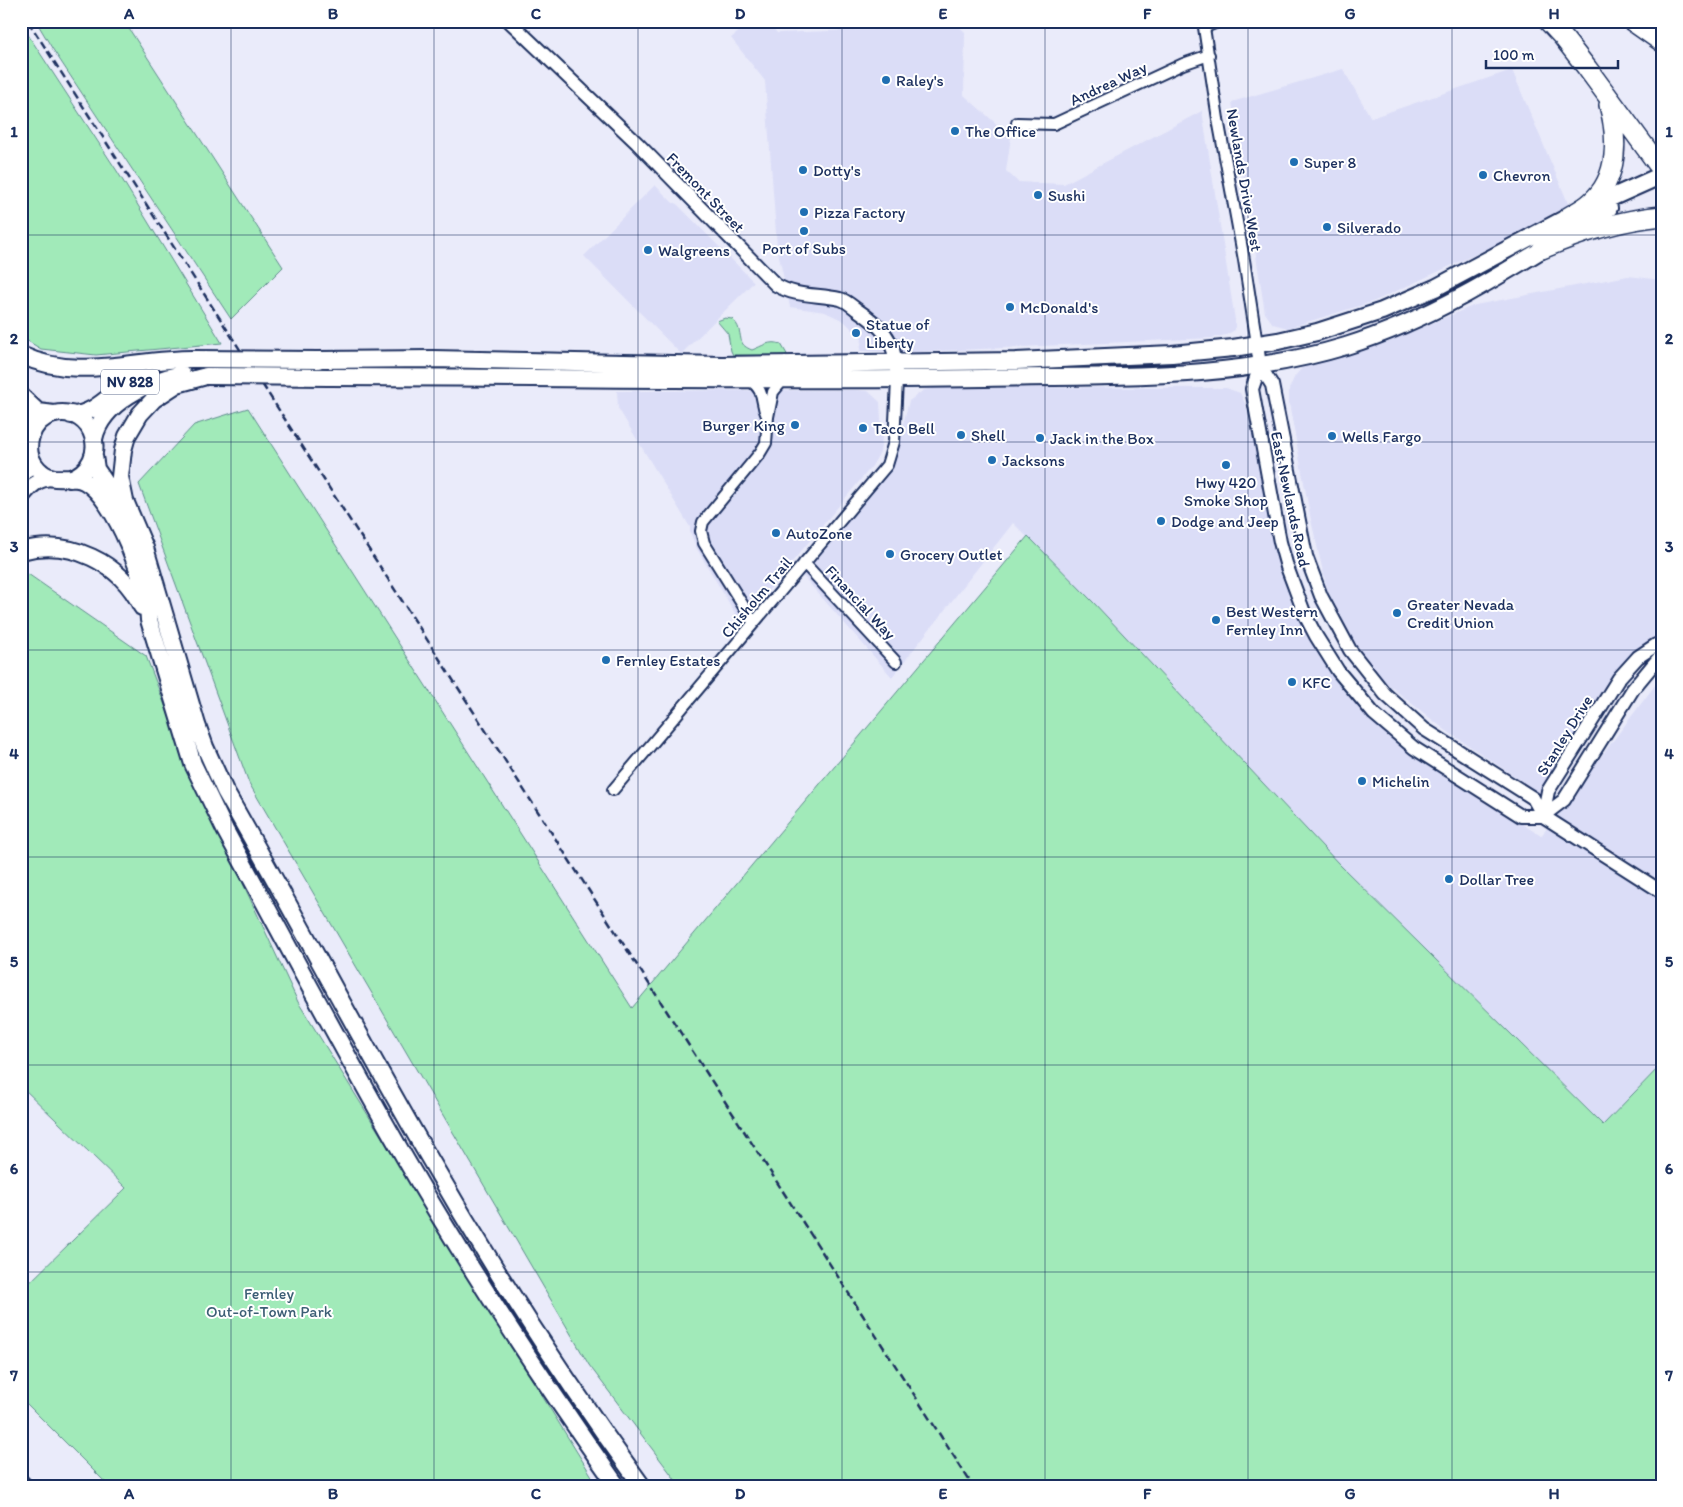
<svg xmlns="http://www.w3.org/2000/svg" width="1683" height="1507" font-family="Itim,sans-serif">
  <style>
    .built { fill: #dbddf7 }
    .green { fill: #a1eab9; stroke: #5e8c8c }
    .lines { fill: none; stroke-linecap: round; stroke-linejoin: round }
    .minor-casing { stroke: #1b2f5e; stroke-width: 14 }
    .tertiary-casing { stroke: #1b2f5e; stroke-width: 16 }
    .secondary-casing { stroke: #1b2f5e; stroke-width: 18 }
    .primary-casing { stroke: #1b2f5e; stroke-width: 20 }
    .trunk-casing { stroke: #1b2f5e; stroke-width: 20 }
    .motorway-casing { stroke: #1b2f5e; stroke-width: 22 }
    .minor { stroke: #fff; stroke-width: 10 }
    .tertiary { stroke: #fff; stroke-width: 12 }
    .secondary { stroke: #fff; stroke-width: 14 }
    .primary { stroke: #fff; stroke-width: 16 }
    .trunk { stroke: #fff; stroke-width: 16 }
    .motorway { stroke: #fff; stroke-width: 19 }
    .rail { stroke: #1b2f5e; stroke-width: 2.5; stroke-dasharray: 8 4; stroke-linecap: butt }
    .trunk-bridge-casing { stroke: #1b2f5e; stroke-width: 20; stroke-linecap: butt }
    .trunk-bridge { stroke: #fff; stroke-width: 16 }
    .grid { fill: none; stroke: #1b2f5e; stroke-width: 1; stroke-opacity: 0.55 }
    .poi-dot { fill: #1f6fb2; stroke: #fff; stroke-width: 2 }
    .labels { text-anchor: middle; stroke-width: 4; stroke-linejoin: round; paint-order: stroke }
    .shield { fill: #fff; stroke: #5f6d8e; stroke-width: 1 }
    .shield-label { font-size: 15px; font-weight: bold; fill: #1b2f5e }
    .poi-label { font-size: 16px; fill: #1b2f5e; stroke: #fff; text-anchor: start }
    .street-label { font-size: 16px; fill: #1b2f5e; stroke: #fff }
    .park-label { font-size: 16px; fill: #3c5e75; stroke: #fff }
    .neatline { fill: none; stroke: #1b2f5e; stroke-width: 2 }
    .grid-label { font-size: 16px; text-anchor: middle; font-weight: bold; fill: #1b2f5e }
  </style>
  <rect width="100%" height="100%" fill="#eaebfa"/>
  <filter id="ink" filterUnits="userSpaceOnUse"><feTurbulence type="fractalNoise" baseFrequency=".02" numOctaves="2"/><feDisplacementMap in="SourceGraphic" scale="10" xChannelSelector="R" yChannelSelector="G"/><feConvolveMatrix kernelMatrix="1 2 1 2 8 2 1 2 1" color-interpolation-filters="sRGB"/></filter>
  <g filter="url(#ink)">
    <path class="built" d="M 752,21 L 767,21 L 777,33 L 934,27 L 939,21 L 953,21 L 965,32 L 964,95 L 1011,137 L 1006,171 L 1018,182 L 1064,184 L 1202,111 L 1235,320 L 1235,330 L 1226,335 L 1212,338 L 916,352 L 860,351 L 862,339 L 844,321 L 825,312 L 790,307 L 777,247 L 765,81 L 731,38 Z
      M 1343,69 L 1371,118 L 1512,70 L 1571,210 L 1375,301 L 1288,328 L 1273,324 L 1265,313 L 1232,102 Z
      M 655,185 L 673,203 L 676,203 L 754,282 L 681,354 L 584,256 Z
      M 1628,276 L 1662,280 L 1662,635 L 1633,653 L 1541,794 L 1444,729 L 1391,687 L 1377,674 L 1351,637 L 1327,589 L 1311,520 L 1289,403 L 1289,389 L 1295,376 L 1302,368 L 1385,343 L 1475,305 Z
      M 937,387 L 1226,388 L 1240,393 L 1246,405 L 1289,597 L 1307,637 L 1336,679 L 1367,717 L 1400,746 L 1541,836 L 1662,676 L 1662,1064 L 1603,1125 L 1339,864 L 1093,602 L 1013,523 L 892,677 L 802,575 L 892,467 L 909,401 L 924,390 Z
      M 855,390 L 868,391 L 880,402 L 882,438 L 880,452 L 872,466 L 762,598 L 758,600 L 738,618 L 697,549 L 690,532 L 690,527 L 618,408 L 617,391 Z"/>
    <path class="green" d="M 36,21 L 124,21 L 283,267 L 231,319 L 52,48 Z
      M 21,24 L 117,171 L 222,343 L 96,355 L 41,349 L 21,337 Z
      M 725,318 L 732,319 C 735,322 738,325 739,330 C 742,340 739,345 752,350 C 763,346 769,340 781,344 L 788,356 L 733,355 L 731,351 L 728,334 L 717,321 Z
      M 248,408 L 632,1008 L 1028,536 L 1093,602 L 1339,864 L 1603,1125 L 1662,1064 L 1662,1486 L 680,1486 L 589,1365 L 249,783 L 139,484 L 194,425 Z
      M 28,574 L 146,656 L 187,763 L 298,1002 L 598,1486 L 109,1486 L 21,1398 L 21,1291 L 126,1188 L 21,1086 L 21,578 Z"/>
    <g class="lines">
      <g class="minor-casing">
        <path id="minor" d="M 1203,21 L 1218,119 L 1244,260 L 1257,344
          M 1205,27 L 1220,21
          M 1017,123 L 1054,124 L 1183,64 L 1209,55
          M 750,380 C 767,394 759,399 767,416
          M 804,563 L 896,662
          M 754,623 L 704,543 L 701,531 L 703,522 L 760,453 L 766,443 L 768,417 L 773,392 L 783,380
          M 613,790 L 887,465 L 894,442 L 897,380
          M 21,1479 L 28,1486"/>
      </g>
      <g class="tertiary-casing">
        <path id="tertiary" d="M 509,21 L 637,143 L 776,285 C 796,297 818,294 840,299 C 845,300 851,305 856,309 C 880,325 896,339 896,370
          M 1257,344 L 1260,366 L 1272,385 L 1306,556 L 1321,596 L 1350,650 L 1385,694 L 1424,729 L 1533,798 L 1543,816 L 1662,892
          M 1260,366 L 1252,389 L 1280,542 L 1287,567 L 1305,615 L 1316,636 L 1338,671 L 1374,714 L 1414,748 L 1521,816 L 1543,816
          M 1543,816 L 1548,791 L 1619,678 L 1638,657 L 1656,645 L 1662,643
          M 1543,816 L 1564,800 L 1633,689 L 1662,654"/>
      </g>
      <g class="secondary-casing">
        <path id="secondary" d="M 21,478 L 26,471 L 30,454
          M 21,498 C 30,487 38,478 53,478"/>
      </g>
      <g class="primary-casing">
        <path id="primary" d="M 21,396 L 38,412 L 54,414
          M 21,414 L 29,425 L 30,437"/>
      </g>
      <g class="trunk-casing">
        <path id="trunk" d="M 21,355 C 78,382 136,358 195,359
          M 318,360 L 433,359 L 722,365 L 865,363 L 1016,361 L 1172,354 L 1233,348 L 1278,341 L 1317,332 L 1382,311 L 1435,288 L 1568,217 L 1662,175
          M 206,376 L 177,384 L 154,399 L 140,414 L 127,436 L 123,450 L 120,477 L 125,501 L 145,548 L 197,725 L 205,747 L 225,791 C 294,911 357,1034 427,1154 C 492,1268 564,1379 642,1486
          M 329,377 C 548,377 766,382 985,378 C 1106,375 1228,382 1346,346 C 1442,316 1523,261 1609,208
          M 71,415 C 92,415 107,398 123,386
          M 94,439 C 101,403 150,380 182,374
          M 94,456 L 96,469 L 122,507
          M 70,479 C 113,462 94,405 54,414 C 30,420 21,451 38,469 C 54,486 68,473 84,481 C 116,498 148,585 149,620 L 193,764 L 225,830 C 285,940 343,1051 406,1160 C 471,1272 542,1380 617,1486
          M 21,551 C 70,538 120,562 142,607"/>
      </g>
      <g class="motorway-casing">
        <path id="motorway" d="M 1548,21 L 1562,36 L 1587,68 L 1662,170
          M 1632,21 L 1662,42
          M 1568,217 C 1576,212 1585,208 1591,202 C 1619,178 1618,137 1609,105
          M 1542,249 C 1581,232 1620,220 1662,216"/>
      </g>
      <use href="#minor" class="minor"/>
      <use href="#tertiary" class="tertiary"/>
      <use href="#secondary" class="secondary"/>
      <use href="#primary" class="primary"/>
      <use href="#trunk" class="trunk"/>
      <use href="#motorway" class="motorway"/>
      <path class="rail" d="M 28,21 L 973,1486"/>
      <g class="trunk-bridge-casing">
        <path id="trunk-bridge" d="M 195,359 L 318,360
          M 206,376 L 329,377"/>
      </g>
      <use href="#trunk-bridge" class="trunk-bridge"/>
    </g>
  </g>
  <path class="grid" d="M 231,21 L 231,1486M 434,21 L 434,1486M 638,21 L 638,1486M 842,21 L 842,1486M 1045,21 L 1045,1486M 1248,21 L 1248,1486M 1452,21 L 1452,1486M 21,235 L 1662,235M 21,442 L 1662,442M 21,650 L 1662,650M 21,857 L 1662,857M 21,1065 L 1662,1065M 21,1272 L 1662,1272"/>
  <g class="poi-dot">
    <circle cx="886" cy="80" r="5"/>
    <circle cx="955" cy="131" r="5"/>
    <circle cx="1294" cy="162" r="5"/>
    <circle cx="803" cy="170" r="5"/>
    <circle cx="1483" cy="175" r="5"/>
    <circle cx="1038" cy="195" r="5"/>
    <circle cx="804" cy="212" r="5"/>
    <circle cx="1327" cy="227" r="5"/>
    <circle cx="804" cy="231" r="5"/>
    <circle cx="648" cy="250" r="5"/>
    <circle cx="1010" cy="307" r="5"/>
    <circle cx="856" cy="333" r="5"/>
    <circle cx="795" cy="425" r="5"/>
    <circle cx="863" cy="428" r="5"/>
    <circle cx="961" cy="435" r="5"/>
    <circle cx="1332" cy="436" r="5"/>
    <circle cx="1040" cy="438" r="5"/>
    <circle cx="992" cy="460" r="5"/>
    <circle cx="1226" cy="465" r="5"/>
    <circle cx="1161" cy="521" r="5"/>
    <circle cx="776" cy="533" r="5"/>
    <circle cx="890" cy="554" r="5"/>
    <circle cx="1397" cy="613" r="5"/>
    <circle cx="1216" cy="620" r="5"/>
    <circle cx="606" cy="660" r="5"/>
    <circle cx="1292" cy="682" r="5"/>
    <circle cx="1362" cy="781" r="5"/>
    <circle cx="1449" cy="879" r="5"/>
  </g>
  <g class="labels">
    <rect class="shield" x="101" y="369.5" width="58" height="25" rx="4"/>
    <g class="shield-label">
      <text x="130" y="387">NV 828</text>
    </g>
    <g class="poi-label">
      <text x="896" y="86">Raley's</text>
      <text x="965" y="137">The Office</text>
      <text x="1304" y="168">Super 8</text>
      <text x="813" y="176">Dotty's</text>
      <text x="1493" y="181">Chevron</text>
      <text x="1048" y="201">Sushi</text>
      <text x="814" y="218">Pizza Factory</text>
      <text x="1337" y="233">Silverado</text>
      <text x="804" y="254" text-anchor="middle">Port of Subs</text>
      <text x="658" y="256">Walgreens</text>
      <text x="1020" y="313">McDonald's</text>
      <text x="866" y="330">Statue of<tspan x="866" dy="18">Liberty</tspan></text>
      <text x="785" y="431" text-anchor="end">Burger King</text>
      <text x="873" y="434">Taco Bell</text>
      <text x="971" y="441">Shell</text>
      <text x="1342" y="442">Wells Fargo</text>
      <text x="1050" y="444">Jack in the Box</text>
      <text x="1002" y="466">Jacksons</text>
      <text x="1226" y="488" text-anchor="middle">Hwy 420<tspan x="1226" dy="18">Smoke Shop</tspan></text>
      <text x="1171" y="527">Dodge and Jeep</text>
      <text x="786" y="539">AutoZone</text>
      <text x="900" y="560">Grocery Outlet</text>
      <text x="1407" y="610">Greater Nevada<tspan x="1407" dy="18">Credit Union</tspan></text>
      <text x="1226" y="617">Best Western<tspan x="1226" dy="18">Fernley Inn</tspan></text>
      <text x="616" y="666">Fernley Estates</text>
      <text x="1302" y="688">KFC</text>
      <text x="1372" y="787">Michelin</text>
      <text x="1459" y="885">Dollar Tree</text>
    </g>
    <g class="street-label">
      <text transform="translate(1108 83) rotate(-25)" y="6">Andrea Way</text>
      <text transform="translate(1245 180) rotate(80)" y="6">Newlands Drive West</text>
      <text transform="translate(706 192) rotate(46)" y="6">Fremont Street</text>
      <text transform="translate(1291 499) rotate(78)" y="6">East Newlands Road</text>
      <text transform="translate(756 597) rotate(-50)" y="6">Chisholm Trail</text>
      <text transform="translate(861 602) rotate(47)" y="6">Financial Way</text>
      <text transform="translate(1564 735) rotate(-58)" y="6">Stanley Drive</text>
    </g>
    <g class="park-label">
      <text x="269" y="1299">Fernley<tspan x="269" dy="18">Out-of-Town Park</tspan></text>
    </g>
  </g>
  <rect width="1683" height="1507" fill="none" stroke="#fff" stroke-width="55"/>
  <path d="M1486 60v8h132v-8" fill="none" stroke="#1b2f5e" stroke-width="2.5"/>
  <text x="1493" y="60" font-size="15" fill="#1b2f5e" stroke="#ffffff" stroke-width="4" paint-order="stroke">100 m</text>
  <rect x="28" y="28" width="1628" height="1452" class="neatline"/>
  <g class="grid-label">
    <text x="129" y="19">A</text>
    <text x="333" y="19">B</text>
    <text x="536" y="19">C</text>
    <text x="740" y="19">D</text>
    <text x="943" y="19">E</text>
    <text x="1147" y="19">F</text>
    <text x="1350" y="19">G</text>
    <text x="1554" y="19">H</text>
    <text x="14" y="137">1</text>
    <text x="1669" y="137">1</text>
    <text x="14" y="344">2</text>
    <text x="1669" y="344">2</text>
    <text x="14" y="552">3</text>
    <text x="1669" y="552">3</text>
    <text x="14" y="759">4</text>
    <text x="1669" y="759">4</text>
    <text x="14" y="967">5</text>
    <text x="1669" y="967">5</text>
    <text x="14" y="1174">6</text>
    <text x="1669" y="1174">6</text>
    <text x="14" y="1381">7</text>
    <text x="1669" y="1381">7</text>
    <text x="129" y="1499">A</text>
    <text x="333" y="1499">B</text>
    <text x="536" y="1499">C</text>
    <text x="740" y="1499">D</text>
    <text x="943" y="1499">E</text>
    <text x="1147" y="1499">F</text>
    <text x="1350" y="1499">G</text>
    <text x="1554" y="1499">H</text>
  </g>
</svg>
